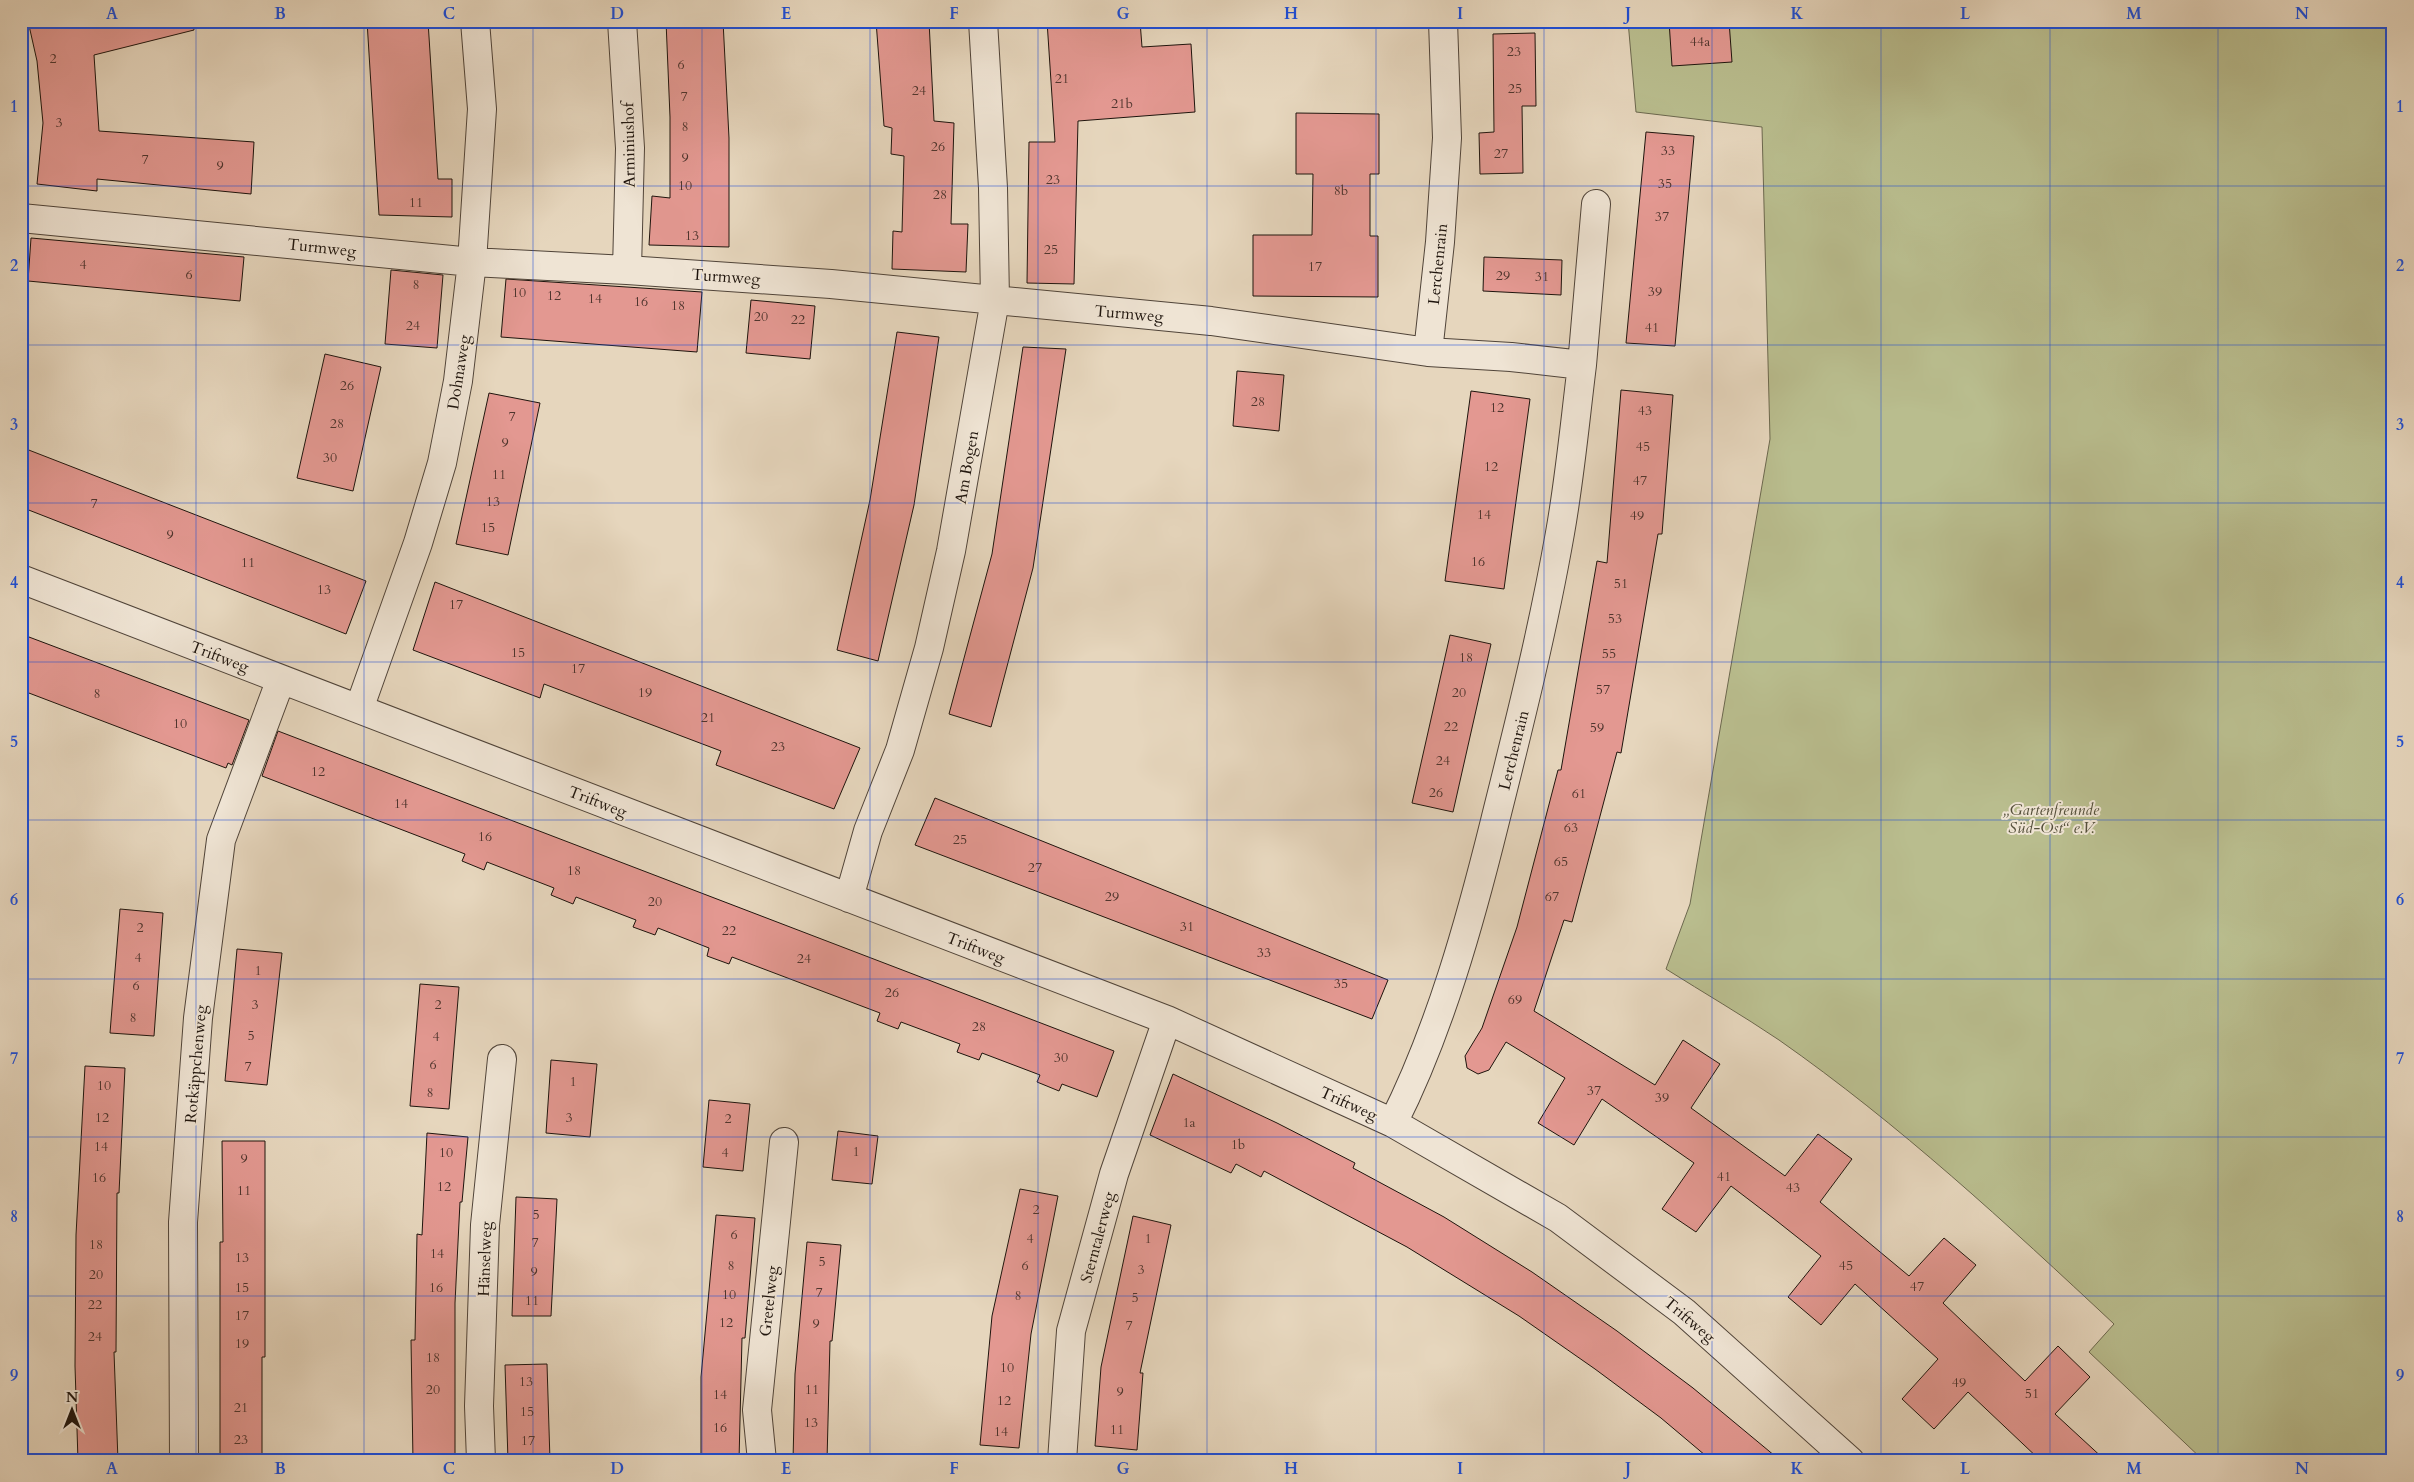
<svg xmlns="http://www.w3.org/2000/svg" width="2414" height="1482" font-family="Cardo,serif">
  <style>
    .green { fill: #b9bd8e; stroke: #6c684e }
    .building { fill: #e39891; stroke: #1e140d }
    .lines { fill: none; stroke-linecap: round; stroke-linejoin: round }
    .street-casing { stroke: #504439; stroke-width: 30 }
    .street { stroke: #efe4d4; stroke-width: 28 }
    .grid { fill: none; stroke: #1d4ed8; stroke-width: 1; stroke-opacity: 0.55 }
    .labels { text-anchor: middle; stroke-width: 4; stroke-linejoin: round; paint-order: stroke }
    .number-label { font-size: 14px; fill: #4f352e }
    .street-label { font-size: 16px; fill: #1e140d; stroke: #efe4d4 }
    .park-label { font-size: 16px; font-style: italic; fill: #544f3a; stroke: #efe4d4 }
    .neatline { fill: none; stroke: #1d4ed8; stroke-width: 2 }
    .grid-label { font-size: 16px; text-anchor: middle; font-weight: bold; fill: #1d4ed8 }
  </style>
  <rect width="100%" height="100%" fill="#e6d6bd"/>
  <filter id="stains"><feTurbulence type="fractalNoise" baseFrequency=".004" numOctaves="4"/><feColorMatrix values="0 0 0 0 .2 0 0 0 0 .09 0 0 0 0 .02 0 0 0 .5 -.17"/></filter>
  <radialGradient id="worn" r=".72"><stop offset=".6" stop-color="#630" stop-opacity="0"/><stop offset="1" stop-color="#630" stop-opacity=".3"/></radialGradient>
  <path class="green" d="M 1628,21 L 2393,21 L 2393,1461 L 2204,1461 L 2089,1352 L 2114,1324 C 2007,1224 1899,1124 1779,1040 C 1742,1015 1704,993 1666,969 L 1690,904 L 1770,439 L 1762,127 L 1636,112 Z"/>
  <path class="building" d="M 28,21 L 193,21 L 194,30 L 94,55 L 99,131 L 254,142 L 251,194 L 97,179 L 97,191 L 37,184 L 43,123 L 37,61 Z
    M 367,21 L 428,21 L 438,179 L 452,179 L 452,217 L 379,215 Z
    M 666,21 L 723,21 L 729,138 L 729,247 L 649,245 L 652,196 L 670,198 L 670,117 Z
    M 876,21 L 929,21 L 934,121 L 954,123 L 951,224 L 968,224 L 966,272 L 892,269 L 893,231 L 902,232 L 904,156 L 891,154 L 892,128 L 884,126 Z
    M 1047,21 L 1140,21 L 1142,47 L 1191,44 L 1195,112 L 1078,121 L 1074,284 L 1027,283 L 1029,142 L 1055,142 Z
    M 1669,21 L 1729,21 L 1732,62 L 1672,66 Z
    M 1535,33 L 1536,106 L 1522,106 L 1523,173 L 1480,174 L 1479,133 L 1494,132 L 1493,34 Z
    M 1296,113 L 1379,114 L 1379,174 L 1370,174 L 1370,236 L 1378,236 L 1378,297 L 1253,296 L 1253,235 L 1312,235 L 1313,174 L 1296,174 Z
    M 1646,132 L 1694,136 L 1675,346 L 1626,343 Z
    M 31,238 L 244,257 L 240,301 L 28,281 Z
    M 1484,257 L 1562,260 L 1561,295 L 1483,291 Z
    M 391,270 L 443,275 L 437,348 L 385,344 Z
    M 506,279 L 702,292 L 697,352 L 501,337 Z
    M 751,300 L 815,306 L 810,359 L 746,353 Z
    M 897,332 L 939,337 L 914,505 L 878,661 L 837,650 L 870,500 Z
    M 1023,347 L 1066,349 L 1033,568 L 991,727 L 949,714 L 992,554 Z
    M 325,354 L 381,367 L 353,491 L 297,478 Z
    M 1237,371 L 1284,375 L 1279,431 L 1233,426 Z
    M 1621,390 L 1673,395 L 1662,534 L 1658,534 L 1621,753 L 1617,752 L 1572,922 L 1564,920 L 1534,1011 L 1655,1085 L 1683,1040 L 1720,1064 L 1691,1108 L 1785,1176 L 1818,1134 L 1852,1159 L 1820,1202 L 1909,1276 L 1944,1238 L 1976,1265 L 1943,1303 L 2025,1381 L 2058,1346 L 2090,1377 L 2055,1414 L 2106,1461 L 2041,1461 L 1968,1392 L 1934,1429 L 1902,1399 L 1938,1359 L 1855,1284 L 1821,1325 L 1788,1297 L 1821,1256 L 1773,1218 L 1731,1186 L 1696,1232 L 1662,1209 L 1694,1163 L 1602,1099 L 1574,1145 L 1538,1123 L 1565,1078 L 1506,1042 L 1489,1070 L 1478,1074 L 1467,1068 L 1465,1056 L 1482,1028 L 1517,927 L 1558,770 L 1561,770 L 1597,561 L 1607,563 Z
    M 1471,391 L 1530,399 L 1504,589 L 1445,581 Z
    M 489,393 L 540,403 L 508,555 L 456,544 Z
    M 21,447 L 366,581 L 346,634 L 21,507 Z
    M 435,582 L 860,748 L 834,809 L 716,765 L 721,751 L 544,684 L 540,698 L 413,650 Z
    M 21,634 L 249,720 L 232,765 L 228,763 L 226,768 L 21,690 Z
    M 1450,635 L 1491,644 L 1453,812 L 1412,803 Z
    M 278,731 L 1114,1051 L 1097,1097 L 1062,1084 L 1059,1091 L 1037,1082 L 1040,1075 L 982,1053 L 979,1060 L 957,1052 L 960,1044 L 901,1022 L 898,1029 L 877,1021 L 880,1013 L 732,957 L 729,964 L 707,956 L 709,948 L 658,928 L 655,935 L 633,927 L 636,920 L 576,897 L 573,904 L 551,895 L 554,888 L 487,862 L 484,870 L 462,861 L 465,854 L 262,776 Z
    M 935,798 L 1388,980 L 1372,1019 L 915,845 Z
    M 120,909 L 163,913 L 154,1036 L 110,1033 Z
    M 237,949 L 282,953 L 267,1085 L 225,1081 Z
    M 420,984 L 459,987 L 449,1109 L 410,1106 Z
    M 551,1060 L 597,1064 L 590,1137 L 546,1133 Z
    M 85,1066 L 125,1068 L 119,1193 L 117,1193 L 116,1352 L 114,1352 L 118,1461 L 78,1461 L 75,1366 L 76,1235 Z
    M 1173,1074 L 1277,1123 L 1355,1163 L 1353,1168 L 1444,1217 L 1532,1272 L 1617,1331 L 1693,1388 L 1781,1461 L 1712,1461 L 1661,1418 L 1595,1369 L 1519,1316 L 1407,1247 L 1264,1171 L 1261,1177 L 1236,1164 L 1231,1173 L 1150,1135 Z
    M 709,1100 L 750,1104 L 743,1171 L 703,1167 Z
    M 838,1131 L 878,1136 L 872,1184 L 832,1180 Z
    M 427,1133 L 468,1137 L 462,1202 L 460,1202 L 455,1303 L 455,1461 L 413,1461 L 411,1340 L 415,1340 L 417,1234 L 422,1235 Z
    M 222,1141 L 265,1141 L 265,1357 L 262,1357 L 262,1454 L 220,1455 L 220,1242 L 223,1242 Z
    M 1020,1189 L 1058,1196 L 1031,1334 L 1019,1448 L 980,1445 L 992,1316 Z
    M 516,1197 L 557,1199 L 551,1316 L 512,1316 Z
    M 716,1215 L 755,1218 L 745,1338 L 742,1338 L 739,1461 L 701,1461 L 701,1377 Z
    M 1133,1216 L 1171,1225 L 1140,1373 L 1143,1373 L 1137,1450 L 1095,1446 L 1101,1367 Z
    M 807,1242 L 841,1245 L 832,1341 L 830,1341 L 827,1461 L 793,1461 L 795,1374 Z
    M 547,1364 L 550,1461 L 508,1461 L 505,1365 Z"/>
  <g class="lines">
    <g class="street-casing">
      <path id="street" d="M 622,21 L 630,148 L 627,270
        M 21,218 L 472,262 L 627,270 L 831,284 L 1211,321 L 1428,352
        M 1582,365 L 1596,204
        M 21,579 L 1167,1020 L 1393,1123 L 1558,1218 L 1684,1312 L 1850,1461
        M 359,709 L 418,543 L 442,463 L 458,381 L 472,262 L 482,109 L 475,21
        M 849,898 L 868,831 L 900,750 L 929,648 L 951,551 L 995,300 L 993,188 L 983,21
        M 1393,1123 C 1440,1030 1470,922 1495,821 C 1519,725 1543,630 1560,533 C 1570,477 1575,421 1582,365 L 1511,357 L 1428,352 L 1440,242 L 1447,138 L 1443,21
        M 184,1461 L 183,1222 L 198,1018 L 221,840 L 281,679
        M 481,1461 L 479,1406 L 485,1225 L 502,1059
        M 762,1461 L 757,1410 L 784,1142
        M 1062,1461 L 1071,1331 L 1114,1174 L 1167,1020"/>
    </g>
    <use href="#street" class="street"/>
  </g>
  <path class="grid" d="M 196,21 L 196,1461M 364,21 L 364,1461M 533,21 L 533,1461M 702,21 L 702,1461M 870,21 L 870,1461M 1038,21 L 1038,1461M 1207,21 L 1207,1461M 1376,21 L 1376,1461M 1544,21 L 1544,1461M 1712,21 L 1712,1461M 1881,21 L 1881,1461M 2050,21 L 2050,1461M 2218,21 L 2218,1461M 21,186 L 2393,186M 21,345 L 2393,345M 21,503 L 2393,503M 21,662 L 2393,662M 21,820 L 2393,820M 21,979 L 2393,979M 21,1137 L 2393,1137M 21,1296 L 2393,1296"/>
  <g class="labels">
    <g class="number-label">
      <text x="1700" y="46">44a</text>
      <text x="1514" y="56">23</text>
      <text x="53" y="63">2</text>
      <text x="681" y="69">6</text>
      <text x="1062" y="83">21</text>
      <text x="1515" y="93">25</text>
      <text x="919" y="95">24</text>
      <text x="684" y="101">7</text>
      <text x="1122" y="108">21b</text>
      <text x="59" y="127">3</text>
      <text x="685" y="131">8</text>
      <text x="938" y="151">26</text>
      <text x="1668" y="155">33</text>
      <text x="1501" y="158">27</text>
      <text x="685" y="162">9</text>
      <text x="145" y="164">7</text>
      <text x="220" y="170">9</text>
      <text x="1053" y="184">23</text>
      <text x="1665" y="188">35</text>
      <text x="685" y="190">10</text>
      <text x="1341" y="195">8b</text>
      <text x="940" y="199">28</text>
      <text x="416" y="207">11</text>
      <text x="1662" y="221">37</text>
      <text x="692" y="240">13</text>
      <text x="1051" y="254">25</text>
      <text x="83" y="269">4</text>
      <text x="1315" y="271">17</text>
      <text x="189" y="279">6</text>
      <text x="1503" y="280">29</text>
      <text x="1542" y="281">31</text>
      <text x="416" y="289">8</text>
      <text x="1655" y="296">39</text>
      <text x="519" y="297">10</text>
      <text x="554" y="300">12</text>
      <text x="595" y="303">14</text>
      <text x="641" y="306">16</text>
      <text x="678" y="310">18</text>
      <text x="761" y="321">20</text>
      <text x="798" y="324">22</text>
      <text x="413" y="330">24</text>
      <text x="1652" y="332">41</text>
      <text x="347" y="390">26</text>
      <text x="1258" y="406">28</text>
      <text x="1497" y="412">12</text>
      <text x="1645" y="415">43</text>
      <text x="512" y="421">7</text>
      <text x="337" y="428">28</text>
      <text x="505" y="447">9</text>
      <text x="1643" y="451">45</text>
      <text x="330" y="462">30</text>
      <text x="1491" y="471">12</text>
      <text x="499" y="479">11</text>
      <text x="1640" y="485">47</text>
      <text x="493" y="506">13</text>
      <text x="94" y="508">7</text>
      <text x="1484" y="519">14</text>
      <text x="1637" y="520">49</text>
      <text x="488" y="532">15</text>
      <text x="170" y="539">9</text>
      <text x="1478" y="566">16</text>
      <text x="248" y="567">11</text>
      <text x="1621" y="588">51</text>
      <text x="324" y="594">13</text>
      <text x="456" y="609">17</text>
      <text x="1615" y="623">53</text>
      <text x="518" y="657">15</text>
      <text x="1609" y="658">55</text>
      <text x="1466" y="662">18</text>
      <text x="578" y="673">17</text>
      <text x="1603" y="694">57</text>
      <text x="645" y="697">19</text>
      <text x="1459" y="697">20</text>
      <text x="97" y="698">8</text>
      <text x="708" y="722">21</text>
      <text x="180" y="728">10</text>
      <text x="1451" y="731">22</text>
      <text x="1597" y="732">59</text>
      <text x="778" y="751">23</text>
      <text x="1443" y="765">24</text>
      <text x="318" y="776">12</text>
      <text x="1436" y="797">26</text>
      <text x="1579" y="798">61</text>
      <text x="401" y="808">14</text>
      <text x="1571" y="832">63</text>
      <text x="485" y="841">16</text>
      <text x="960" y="844">25</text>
      <text x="1561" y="866">65</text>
      <text x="1035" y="872">27</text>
      <text x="574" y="875">18</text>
      <text x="1112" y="901">29</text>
      <text x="1552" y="901">67</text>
      <text x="655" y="906">20</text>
      <text x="1187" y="931">31</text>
      <text x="140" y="932">2</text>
      <text x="729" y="935">22</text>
      <text x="1264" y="957">33</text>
      <text x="138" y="962">4</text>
      <text x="804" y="963">24</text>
      <text x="258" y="975">1</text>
      <text x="1341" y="988">35</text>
      <text x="136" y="990">6</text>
      <text x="892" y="997">26</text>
      <text x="1515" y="1004">69</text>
      <text x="255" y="1009">3</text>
      <text x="438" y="1009">2</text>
      <text x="133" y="1022">8</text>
      <text x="979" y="1031">28</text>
      <text x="251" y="1040">5</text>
      <text x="436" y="1041">4</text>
      <text x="1061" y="1062">30</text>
      <text x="433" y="1069">6</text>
      <text x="248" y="1071">7</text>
      <text x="573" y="1086">1</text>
      <text x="104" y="1090">10</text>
      <text x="1594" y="1095">37</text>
      <text x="430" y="1097">8</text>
      <text x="1662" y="1102">39</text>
      <text x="102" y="1122">12</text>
      <text x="569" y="1122">3</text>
      <text x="728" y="1123">2</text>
      <text x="1189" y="1127">1a</text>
      <text x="1238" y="1149">1b</text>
      <text x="101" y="1151">14</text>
      <text x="856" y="1156">1</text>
      <text x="446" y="1157">10</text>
      <text x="725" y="1157">4</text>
      <text x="244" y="1163">9</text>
      <text x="1724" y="1181">41</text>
      <text x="99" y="1182">16</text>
      <text x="444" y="1191">12</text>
      <text x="1793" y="1192">43</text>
      <text x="244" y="1195">11</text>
      <text x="1036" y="1214">2</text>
      <text x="536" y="1219">5</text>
      <text x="734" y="1239">6</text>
      <text x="1030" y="1243">4</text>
      <text x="1148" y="1243">1</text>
      <text x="535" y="1247">7</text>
      <text x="96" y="1249">18</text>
      <text x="437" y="1258">14</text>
      <text x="242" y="1262">13</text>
      <text x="822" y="1266">5</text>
      <text x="731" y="1270">8</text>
      <text x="1025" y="1270">6</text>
      <text x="1846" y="1270">45</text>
      <text x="1141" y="1274">3</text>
      <text x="534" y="1276">9</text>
      <text x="96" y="1279">20</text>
      <text x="1917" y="1291">47</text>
      <text x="242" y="1292">15</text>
      <text x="436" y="1292">16</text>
      <text x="819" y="1297">7</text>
      <text x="729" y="1299">10</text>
      <text x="1018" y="1300">8</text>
      <text x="1135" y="1302">5</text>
      <text x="532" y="1305">11</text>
      <text x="95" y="1309">22</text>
      <text x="242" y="1320">17</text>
      <text x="726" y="1327">12</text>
      <text x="816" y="1328">9</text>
      <text x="1129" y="1330">7</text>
      <text x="95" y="1341">24</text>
      <text x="242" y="1348">19</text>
      <text x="433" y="1362">18</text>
      <text x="1007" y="1372">10</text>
      <text x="526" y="1386">13</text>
      <text x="1959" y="1387">49</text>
      <text x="433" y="1394">20</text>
      <text x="812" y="1394">11</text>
      <text x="1120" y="1396">9</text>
      <text x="2032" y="1398">51</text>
      <text x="720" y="1399">14</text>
      <text x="1004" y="1405">12</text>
      <text x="241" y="1412">21</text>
      <text x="527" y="1416">15</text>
      <text x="811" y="1427">13</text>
      <text x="720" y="1432">16</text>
      <text x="1117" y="1434">11</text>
      <text x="1001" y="1436">14</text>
      <text x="241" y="1444">23</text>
      <text x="528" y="1445">17</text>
    </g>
    <g class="street-label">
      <text transform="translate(628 145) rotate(-91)" y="6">Arminiushof</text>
      <text transform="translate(322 247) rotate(6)" y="6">Turmweg</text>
      <text transform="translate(1437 264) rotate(-84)" y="6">Lerchenrain</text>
      <text transform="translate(726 276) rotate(4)" y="6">Turmweg</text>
      <text transform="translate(1129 313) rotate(5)" y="6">Turmweg</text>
      <text transform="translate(458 372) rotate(-81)" y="6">Dohnaweg</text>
      <text transform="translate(966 467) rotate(-80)" y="6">Am Bogen</text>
      <text transform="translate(220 656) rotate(21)" y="6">Triftweg</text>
      <text transform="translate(1513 750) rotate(-76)" y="6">Lerchenrain</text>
      <text transform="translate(598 801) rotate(21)" y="6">Triftweg</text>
      <text transform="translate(976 947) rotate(21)" y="6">Triftweg</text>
      <text transform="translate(195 1064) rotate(-85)" y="6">Rotkäppchenweg</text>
      <text transform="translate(1349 1103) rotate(24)" y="6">Triftweg</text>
      <text transform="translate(1097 1237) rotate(-75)" y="6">Sterntalerweg</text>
      <text transform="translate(484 1259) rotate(-88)" y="6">Hänselweg</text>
      <text transform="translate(768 1301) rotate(-84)" y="6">Gretelweg</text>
      <text transform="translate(1690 1319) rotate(40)" y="6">Triftweg</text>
    </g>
    <g class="park-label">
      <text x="2051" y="815">„Gartenfreunde<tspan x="2051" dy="18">Süd-Ost“ e.V.</tspan></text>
    </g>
  </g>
  <rect width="2414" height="1482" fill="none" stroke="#e6d6bd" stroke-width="55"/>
  <g transform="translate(72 1410)" stroke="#efe4d4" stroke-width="4" paint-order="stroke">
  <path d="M0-4L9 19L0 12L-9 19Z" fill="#1e140d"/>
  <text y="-8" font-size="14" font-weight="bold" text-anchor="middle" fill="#1e140d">N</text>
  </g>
  <rect x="28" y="28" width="2358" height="1426" class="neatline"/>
  <g class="grid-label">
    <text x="112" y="19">A</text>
    <text x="280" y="19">B</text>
    <text x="449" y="19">C</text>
    <text x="617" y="19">D</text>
    <text x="786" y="19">E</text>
    <text x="954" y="19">F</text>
    <text x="1123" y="19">G</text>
    <text x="1291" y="19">H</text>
    <text x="1460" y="19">I</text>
    <text x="1628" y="19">J</text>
    <text x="1797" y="19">K</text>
    <text x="1965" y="19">L</text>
    <text x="2134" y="19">M</text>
    <text x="2302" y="19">N</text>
    <text x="14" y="112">1</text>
    <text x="2400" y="112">1</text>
    <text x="14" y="271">2</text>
    <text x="2400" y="271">2</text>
    <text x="14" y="430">3</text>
    <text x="2400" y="430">3</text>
    <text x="14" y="588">4</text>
    <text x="2400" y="588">4</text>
    <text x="14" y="747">5</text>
    <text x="2400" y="747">5</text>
    <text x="14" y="905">6</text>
    <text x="2400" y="905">6</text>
    <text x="14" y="1064">7</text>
    <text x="2400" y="1064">7</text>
    <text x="14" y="1222">8</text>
    <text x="2400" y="1222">8</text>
    <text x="14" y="1381">9</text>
    <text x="2400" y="1381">9</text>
    <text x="112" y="1474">A</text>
    <text x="280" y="1474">B</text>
    <text x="449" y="1474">C</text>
    <text x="617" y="1474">D</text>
    <text x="786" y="1474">E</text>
    <text x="954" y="1474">F</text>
    <text x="1123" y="1474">G</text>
    <text x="1291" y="1474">H</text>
    <text x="1460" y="1474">I</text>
    <text x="1628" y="1474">J</text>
    <text x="1797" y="1474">K</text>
    <text x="1965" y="1474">L</text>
    <text x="2134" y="1474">M</text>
    <text x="2302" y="1474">N</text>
  </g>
  <rect width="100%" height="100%" filter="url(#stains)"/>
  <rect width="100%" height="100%" fill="url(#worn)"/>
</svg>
